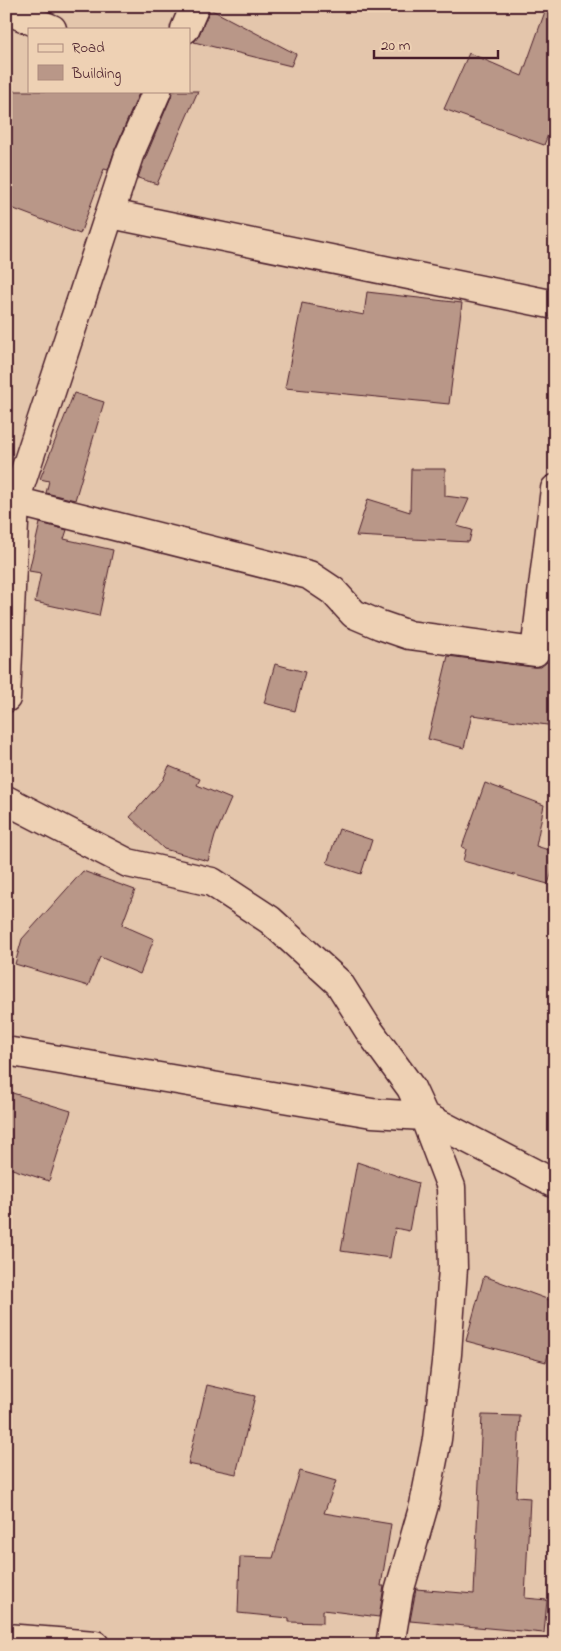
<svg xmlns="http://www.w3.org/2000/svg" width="561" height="1651" font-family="'Indie Flower',sans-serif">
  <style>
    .building { fill: #b99788; stroke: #4a1f2b }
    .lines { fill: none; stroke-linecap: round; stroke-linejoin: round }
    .minor-casing { stroke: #4a1f2b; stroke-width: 31 }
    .major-casing { stroke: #4a1f2b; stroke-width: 31 }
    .minor { stroke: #eed1b4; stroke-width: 28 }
    .major { stroke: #eed1b4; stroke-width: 28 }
  </style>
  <rect width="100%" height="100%" fill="#e4c6ac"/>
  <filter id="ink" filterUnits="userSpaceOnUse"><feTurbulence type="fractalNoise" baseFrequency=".02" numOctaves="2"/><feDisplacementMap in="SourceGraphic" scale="10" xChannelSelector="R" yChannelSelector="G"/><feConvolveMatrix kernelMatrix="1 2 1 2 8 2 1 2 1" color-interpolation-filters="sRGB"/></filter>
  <g filter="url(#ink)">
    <path class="building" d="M 547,6 L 555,6 L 555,117 L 544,145 L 444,109 L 469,53 L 522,76 Z
      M 210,9 L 296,54 L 291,66 L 194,42 L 199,35 Z
      M 6,91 L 140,91 L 115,149 L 108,170 L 104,169 L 80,234 L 6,206 Z
      M 172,91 L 198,91 L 157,184 L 138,178 L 144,161 L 171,97 Z
      M 367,292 L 462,303 L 449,404 L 285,388 L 302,303 L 364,315 Z
      M 74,393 L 104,402 L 75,500 L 46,493 L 49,481 L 40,479 Z
      M 411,469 L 445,469 L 445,496 L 469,499 L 457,526 L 472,530 L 469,542 L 356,536 L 368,499 L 410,512 Z
      M 40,523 L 67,530 L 64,539 L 113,550 L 99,616 L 35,602 L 41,573 L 29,571 Z
      M 448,656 L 533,667 L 541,667 L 547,662 L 555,663 L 555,726 L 472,715 L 464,748 L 428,739 Z
      M 275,664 L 305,672 L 295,711 L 264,703 Z
      M 169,766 L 200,779 L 197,785 L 231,799 L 215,836 L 208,861 L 164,849 L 130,817 L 163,780 Z
      M 485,783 L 544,805 L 536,846 L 555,852 L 555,863 L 548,884 L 463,861 L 466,849 L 462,847 Z
      M 339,829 L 372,840 L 361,874 L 327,863 Z
      M 83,871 L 135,890 L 122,925 L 154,939 L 140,974 L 100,957 L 88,986 L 15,964 L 22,939 Z
      M 6,1091 L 71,1111 L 49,1181 L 6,1167 Z
      M 357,1162 L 418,1183 L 409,1231 L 395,1228 L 390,1258 L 341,1251 Z
      M 484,1276 L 555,1302 L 555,1330 L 546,1362 L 466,1341 Z
      M 207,1385 L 255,1396 L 236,1474 L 188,1464 Z
      M 482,1415 L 520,1416 L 516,1497 L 530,1498 L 525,1598 L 547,1600 L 544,1633 L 410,1621 L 416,1589 L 474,1594 Z
      M 300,1471 L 336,1481 L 324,1513 L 391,1524 L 381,1586 L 384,1586 L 379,1617 L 323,1610 L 323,1623 L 289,1622 L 289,1618 L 238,1613 L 240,1557 L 273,1558 Z"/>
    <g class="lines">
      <g class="minor-casing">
        <path id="minor" d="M 6,10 L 52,29
          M 185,29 L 195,6
          M 111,214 L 555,305
          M 6,497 L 15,501 L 309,575 L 333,591 L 354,614 L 380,625 L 409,635 L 535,652 L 555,489
          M 6,698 L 15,501 L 129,155 L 157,91
          M 6,800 L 128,863 L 212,882 L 270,920 L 339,983 L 368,1029 L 411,1088 L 424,1116 L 451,1187 L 453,1268 L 447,1354 L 437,1439 L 424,1505 L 399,1592 L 390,1645
          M 6,1051 L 372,1113 L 424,1116 L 555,1184"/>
      </g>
      <g class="major-casing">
        <path id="major" d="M 6,1638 L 95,1645"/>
      </g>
      <use href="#minor" class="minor"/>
      <use href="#major" class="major"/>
    </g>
  </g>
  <rect width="561" height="1651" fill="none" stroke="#eed1b4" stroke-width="25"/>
  <rect x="12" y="12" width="536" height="1626" fill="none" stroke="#4a1f2b" stroke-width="2" filter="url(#ink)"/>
  <rect x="28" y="28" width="162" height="65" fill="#eed1b4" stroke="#ac8a7d"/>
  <rect x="38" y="44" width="25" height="8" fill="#eed1b4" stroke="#ac8a7d"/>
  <text x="72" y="52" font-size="15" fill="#4a1f2b">Road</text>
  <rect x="38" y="65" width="25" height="15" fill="#b99788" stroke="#ac8a7d"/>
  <text x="72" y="78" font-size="15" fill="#4a1f2b">Building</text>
  <path d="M374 50v8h124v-8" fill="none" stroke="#4a1f2b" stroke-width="2.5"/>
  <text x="381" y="50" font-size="15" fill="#4a1f2b" stroke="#eed1b4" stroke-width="4" paint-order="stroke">20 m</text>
</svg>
